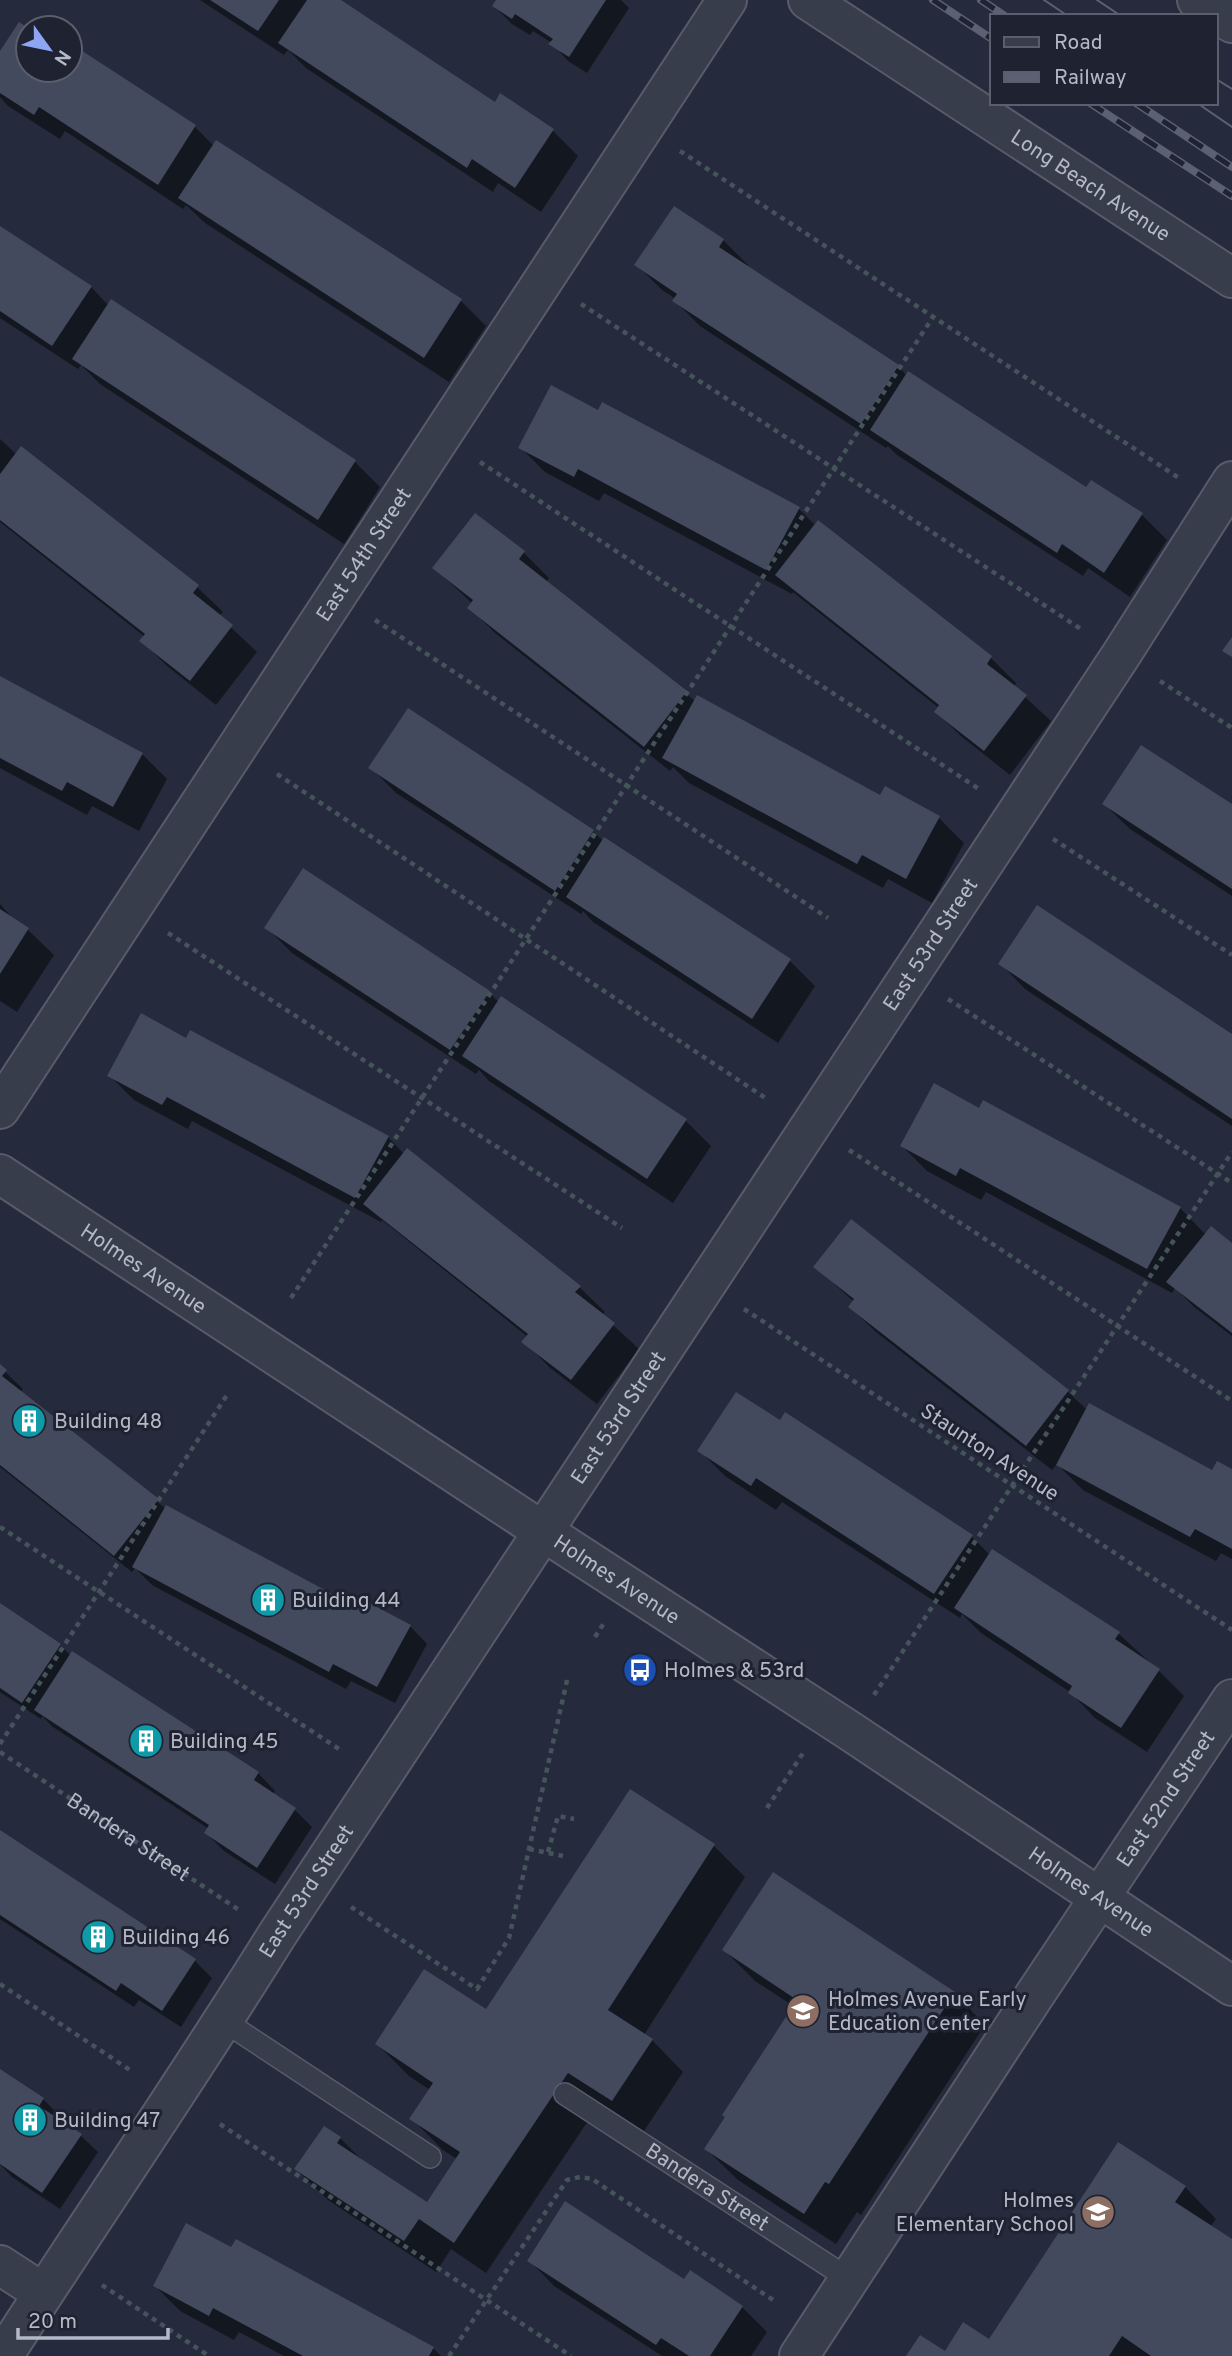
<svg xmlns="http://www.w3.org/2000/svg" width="1232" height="2356" font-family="Overpass,sans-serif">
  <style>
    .shadow { fill: #0007 }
    .building { fill: #444a5e }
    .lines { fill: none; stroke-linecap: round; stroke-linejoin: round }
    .service-casing { stroke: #575b6a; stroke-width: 24 }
    .minor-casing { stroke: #575b6a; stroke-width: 42 }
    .tertiary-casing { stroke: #575b6a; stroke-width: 42 }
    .path { stroke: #45545a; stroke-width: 4.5; stroke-dasharray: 5 5; stroke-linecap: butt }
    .service { stroke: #383d4c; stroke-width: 21 }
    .minor { stroke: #383d4c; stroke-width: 38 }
    .tertiary { stroke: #383d4c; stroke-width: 38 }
    .tram { stroke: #5b6173; stroke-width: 2 }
    .rail-casing { stroke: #5b6173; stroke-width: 8 }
    .rail { stroke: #1e2231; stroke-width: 5; stroke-dasharray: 16; stroke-linecap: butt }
    .labels { text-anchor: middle; stroke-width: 6; stroke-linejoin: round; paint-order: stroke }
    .street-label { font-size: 21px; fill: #b4b9c7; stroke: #1e2231 }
    .poi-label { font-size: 21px; fill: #b4b9c7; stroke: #1e2231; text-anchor: start }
  </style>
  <rect width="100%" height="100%" fill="#252b3c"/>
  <path class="shadow" d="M 200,0 L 337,0 L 495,104 L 501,96 L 553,131 L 578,156 L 541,212 L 498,183 L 493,192 L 306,68 L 288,50 L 284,55 Z
    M 498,0 L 621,0 L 629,8 L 587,73 L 568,61 L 552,43 L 533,31 L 530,35 L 512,24 L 494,6 Z
    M 28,30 L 28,70 L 70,70 L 70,45 L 195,127 L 214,146 L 461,301 L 486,326 L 449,382 L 205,223 L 186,205 L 183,209 L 65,131 L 60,139 L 8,106 L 0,97 L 0,54 Z
    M 0,228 L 91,287 L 109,306 L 112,302 L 355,462 L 380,487 L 344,544 L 100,384 L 81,365 L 78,369 L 0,318 Z
    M 723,240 L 748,265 L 747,267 L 898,366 L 907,376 L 1087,490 L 1142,515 L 1167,540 L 1130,597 L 1088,568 L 1083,576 L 897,455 L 888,446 L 886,448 L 700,326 L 675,301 L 676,299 L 662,290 L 637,265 Z
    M 598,412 L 799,509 L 816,526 L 819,523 L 991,658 L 1016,683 L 1014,687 L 1051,721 L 1010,775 L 962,737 L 936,712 L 939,708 L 793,592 L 792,594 L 604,493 L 599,501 L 545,472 L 520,447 Z
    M 0,439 L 17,455 L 197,587 L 223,612 L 219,616 L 257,652 L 216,705 L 167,666 L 142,641 L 145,637 L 0,522 Z
    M 524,553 L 549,578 L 546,582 L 695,701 L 881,797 L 939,818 L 964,843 L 932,903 L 888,879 L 883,888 L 689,783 L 673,767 L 670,771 L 495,633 L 470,608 L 473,604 L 434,568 Z
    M 0,678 L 142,754 L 167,779 L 139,831 L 92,806 L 87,815 L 0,768 Z
    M 408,711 L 593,831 L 604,842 L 790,961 L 815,986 L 778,1043 L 593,922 L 583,911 L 581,914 L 396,793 L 371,768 Z
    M 1104,804 L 1232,807 L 1232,896 L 1130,829 Z
    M 0,904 L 14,920 L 28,930 L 54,955 L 17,1012 L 0,1001 Z
    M 267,928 L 489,992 L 499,1003 L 686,1121 L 711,1146 L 673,1203 L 489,1081 L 479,1070 L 476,1074 L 292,953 Z
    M 1000,963 L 1232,1036 L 1232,1126 L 1025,989 Z
    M 187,1040 L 388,1137 L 404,1154 L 579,1287 L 605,1312 L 602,1315 L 639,1349 L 597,1404 L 549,1367 L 524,1341 L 528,1337 L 382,1220 L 381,1222 L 192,1121 L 188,1129 L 134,1100 L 109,1075 Z
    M 902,1146 L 1180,1208 L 1206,1235 L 1232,1245 L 1232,1336 L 1194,1307 L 1175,1288 L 1172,1293 L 986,1192 L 981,1200 L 927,1171 Z
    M 851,1221 L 1068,1392 L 1087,1410 L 1213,1472 L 1232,1471 L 1232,1559 L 1221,1553 L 1216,1561 L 1083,1490 L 1057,1464 L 1052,1470 L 876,1332 L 850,1307 L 854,1302 L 815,1266 Z
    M 0,1367 L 23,1389 L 20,1392 L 166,1509 L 352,1607 L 410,1626 L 427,1644 L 395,1703 L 351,1681 L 346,1689 L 152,1585 L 135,1568 L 132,1572 L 0,1467 Z
    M 785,1415 L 972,1537 L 990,1555 L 1119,1634 L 1158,1670 L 1184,1696 L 1147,1752 L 1095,1718 L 1070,1692 L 981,1633 L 962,1614 L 960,1618 L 782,1502 L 776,1510 L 725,1476 L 699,1450 L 780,1422 Z
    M 0,1605 L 60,1645 L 71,1656 L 258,1773 L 275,1791 L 273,1795 L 295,1810 L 312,1827 L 275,1884 L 224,1851 L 206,1833 L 209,1829 L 53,1727 L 42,1716 L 41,1719 L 0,1692 Z
    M 0,1832 L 195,1961 L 212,1978 L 181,2027 L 139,2000 L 134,2007 L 0,1919 Z
    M 714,1846 L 745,1877 L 644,2035 L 652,2040 L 683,2072 L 644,2131 L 600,2103 L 486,2273 L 451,2249 L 436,2272 L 328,2200 L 296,2169 L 340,2138 L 367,2165 L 427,2205 L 457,2159 L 443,2150 L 412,2119 L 430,2090 L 409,2076 L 377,2044 L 487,2012 Z
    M 724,1950 L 954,1993 L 985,2025 L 861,2215 L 857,2212 L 836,2244 L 738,2180 L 706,2149 L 795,2007 L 755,1981 Z
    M 0,2071 L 43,2099 L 61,2117 L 58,2121 L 80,2135 L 98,2152 L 60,2209 L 12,2177 L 0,2164 Z
    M 1185,2187 L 1216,2219 L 1210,2227 L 1232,2242 L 1232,2356 L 908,2356 L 945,2353 L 989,2341 Z
    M 529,2260 L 684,2281 L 742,2307 L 767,2332 L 751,2356 L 662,2356 L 554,2286 Z
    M 155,2286 L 433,2348 L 441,2356 L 284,2356 L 239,2332 L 234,2340 L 180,2311 Z"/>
  <path class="building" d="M 210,0 L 279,0 L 258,31 Z
    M 307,0 L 341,0 L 495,102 L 500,93 L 554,129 L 515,188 L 472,159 L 467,168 L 278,43 Z
    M 496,0 L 606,0 L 569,57 L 548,44 L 553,39 L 515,14 L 512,19 L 492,6 Z
    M 19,22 L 28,28 L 28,70 L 70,70 L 70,43 L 196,125 L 158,185 L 39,107 L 34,115 L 0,93 L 0,51 Z
    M 216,140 L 462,299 L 424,358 L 178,198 Z
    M 674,206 L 724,239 L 719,247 L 899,365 L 861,424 L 672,301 L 677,294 L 634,265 Z
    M 0,226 L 92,286 L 52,346 L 0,311 Z
    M 111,299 L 356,460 L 318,520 L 72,359 Z
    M 908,371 L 1086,487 L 1091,480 L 1143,513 L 1104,573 L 1062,544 L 1057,553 L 870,430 Z
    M 551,385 L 598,410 L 602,402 L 800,507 L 766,570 L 578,469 L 574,477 L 518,448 Z
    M 21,446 L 199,585 L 193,593 L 233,625 L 190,681 L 139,641 L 145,634 L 0,520 L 0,474 Z
    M 475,513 L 525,551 L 519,559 L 687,691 L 644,747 L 467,608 L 473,600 L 432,568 Z
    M 818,520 L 992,656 L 987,664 L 1027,695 L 984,751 L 934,712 L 939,705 L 775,575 Z
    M 1232,637 L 1232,657 L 1222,651 Z
    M 0,676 L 143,753 L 113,807 L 67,782 L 62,791 L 0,758 Z
    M 697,695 L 880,795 L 885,786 L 940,816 L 906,879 L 862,855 L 857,864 L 662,758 Z
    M 408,708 L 594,830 L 555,891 L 368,768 Z
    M 1141,745 L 1232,804 L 1232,889 L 1102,804 Z
    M 604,837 L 791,959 L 752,1019 L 566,897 Z
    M 303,868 L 490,991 L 450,1050 L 264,928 Z
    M 1037,905 L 1232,1034 L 1232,1119 L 998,964 Z
    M 0,909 L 29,928 L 0,974 Z
    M 501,996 L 687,1119 L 647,1179 L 462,1056 Z
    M 141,1013 L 186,1038 L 190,1030 L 389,1136 L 355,1198 L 167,1097 L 162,1105 L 107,1076 Z
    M 934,1083 L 979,1108 L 983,1100 L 1181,1207 L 1147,1269 L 960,1168 L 956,1176 L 900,1146 Z
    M 407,1148 L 581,1286 L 575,1292 L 615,1323 L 571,1380 L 521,1342 L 528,1334 L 363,1204 Z
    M 851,1219 L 1069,1390 L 1026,1446 L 848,1307 L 854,1299 L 813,1267 Z
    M 1211,1226 L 1232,1243 L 1232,1333 L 1166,1282 Z
    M 0,1364 L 7,1370 L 2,1376 L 159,1499 L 114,1556 L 0,1465 Z
    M 736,1392 L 780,1420 L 785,1412 L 973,1535 L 934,1594 L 756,1478 L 751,1486 L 697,1451 Z
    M 1089,1403 L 1212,1470 L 1217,1461 L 1232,1469 L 1232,1549 L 1195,1529 L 1190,1537 L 1056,1465 Z
    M 166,1505 L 351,1604 L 356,1596 L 411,1625 L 377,1687 L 333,1664 L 329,1672 L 132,1567 Z
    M 992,1549 L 1120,1632 L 1115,1639 L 1160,1669 L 1121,1728 L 1068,1693 L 1072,1686 L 954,1608 Z
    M 0,1603 L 61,1644 L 22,1703 L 0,1688 Z
    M 72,1651 L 259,1772 L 254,1780 L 296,1808 L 257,1868 L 204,1833 L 209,1825 L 34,1710 Z
    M 630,1789 L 715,1844 L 608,2010 L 653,2039 L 612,2101 L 568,2073 L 454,2243 L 419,2219 L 404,2241 L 294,2169 L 324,2126 L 341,2137 L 337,2143 L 427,2202 L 460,2152 L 409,2119 L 433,2083 L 375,2044 L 424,1969 L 486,2009 Z
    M 0,1830 L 196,1959 L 162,2011 L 121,1983 L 116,1991 L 0,1915 Z
    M 773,1872 L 955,1992 L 829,2184 L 825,2182 L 804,2214 L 704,2149 L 725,2117 L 722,2115 L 797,2000 L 722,1950 Z
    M 0,2069 L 44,2098 L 39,2106 L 82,2134 L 42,2193 L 0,2164 Z
    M 1118,2142 L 1186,2186 L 1175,2202 L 1232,2239 L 1232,2356 L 1151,2356 L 1122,2336 L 1109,2356 L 906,2356 L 920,2335 L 945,2351 L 963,2322 L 989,2339 Z
    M 565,2201 L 684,2279 L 690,2270 L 743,2306 L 710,2356 L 689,2356 L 661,2338 L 656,2345 L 527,2261 Z
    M 186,2223 L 231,2247 L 236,2239 L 434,2347 L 429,2356 L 303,2356 L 213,2308 L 209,2316 L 153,2286 Z"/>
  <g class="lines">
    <g class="service-casing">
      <g id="service">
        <path d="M 224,2021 L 430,2157"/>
        <path id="s2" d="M 565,2094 L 849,2279"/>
      </g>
    </g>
    <g class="minor-casing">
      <g id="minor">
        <path id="s3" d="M 0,1109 L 727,0"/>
        <path id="s4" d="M 0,1174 L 544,1532 L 850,1731 L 1232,1986"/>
        <path d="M 0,2265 L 43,2293"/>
        <path id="s5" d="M 3,2356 C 94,2215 189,2077 277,1935 L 1121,655 L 1232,481"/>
        <path id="s6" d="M 799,2356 L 1034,1996 L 1232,1699"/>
      </g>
    </g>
    <g class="tertiary-casing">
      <g id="tertiary">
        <path id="s7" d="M 808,0 L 1232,278"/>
        <path d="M 1197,0 L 1232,23"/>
      </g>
    </g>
    <g class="path">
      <path d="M 680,151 L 1179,478"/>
      <path d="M 581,304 L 1084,631"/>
      <path d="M 480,462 L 979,789"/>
      <path d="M 375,620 L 828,918"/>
      <path d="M 1160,681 L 1232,728"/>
      <path d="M 277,774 L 767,1099"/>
      <path d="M 1053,839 L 1232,955"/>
      <path d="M 168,933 L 622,1228"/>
      <path d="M 948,999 L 1232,1183"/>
      <path d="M 849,1150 L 1232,1401"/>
      <path d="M 291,1298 L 933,317"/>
      <path d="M 744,1309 L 1232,1630"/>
      <path d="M 0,1527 L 342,1751"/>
      <path d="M 595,1637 L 604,1623"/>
      <path d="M 874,1695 L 1232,1152"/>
      <path d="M 0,1744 L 227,1395"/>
      <path id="s1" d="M 0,1752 L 239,1910"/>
      <path d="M 767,1808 L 803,1753"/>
      <path d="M 529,1849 L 563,1856"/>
      <path d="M 548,1852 L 558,1816 L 574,1819"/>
      <path d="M 351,1907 L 477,1989 L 509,1938 L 568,1676"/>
      <path d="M 0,1984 L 133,2072"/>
      <path d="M 220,2124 L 571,2356"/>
      <path d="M 102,2285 L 209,2356"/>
      <path d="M 449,2356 L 567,2180 L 580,2177 L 592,2179 L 776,2302"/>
    </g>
    <use href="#service" class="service"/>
    <use href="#minor" class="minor"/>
    <use href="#tertiary" class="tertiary"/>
    <path class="tram" d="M 1044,0 L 1068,16
      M 1097,0 L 1121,16
      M 1216,79 L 1232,89
      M 1197,103 L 1232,127"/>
    <g class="rail-casing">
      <path id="rail" d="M 933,0 L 992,39
        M 981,0 L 1005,16
        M 1090,103 L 1232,196
        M 1136,103 L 1232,167"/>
    </g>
    <use href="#rail" class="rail"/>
  </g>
  <defs>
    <g id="building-disc" transform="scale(1.75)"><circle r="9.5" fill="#0f9aa8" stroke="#1e2231"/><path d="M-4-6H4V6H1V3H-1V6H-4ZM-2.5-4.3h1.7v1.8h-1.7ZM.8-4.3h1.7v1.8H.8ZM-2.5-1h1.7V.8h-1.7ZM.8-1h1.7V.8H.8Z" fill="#fff"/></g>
    <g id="bus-disc" transform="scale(1.75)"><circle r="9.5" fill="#1a4fb4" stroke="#1e2231"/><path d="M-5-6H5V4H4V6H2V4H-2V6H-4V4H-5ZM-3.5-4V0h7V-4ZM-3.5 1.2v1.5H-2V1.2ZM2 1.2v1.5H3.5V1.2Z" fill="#fff"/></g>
    <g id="school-disc" transform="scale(1.75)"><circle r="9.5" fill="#8d6e63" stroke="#1e2231"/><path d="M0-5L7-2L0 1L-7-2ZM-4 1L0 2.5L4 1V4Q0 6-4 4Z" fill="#fff"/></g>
  </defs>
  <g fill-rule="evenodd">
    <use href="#building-disc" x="29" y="1421"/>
    <use href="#building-disc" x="268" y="1600"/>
    <use href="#bus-disc" x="640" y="1670"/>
    <use href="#building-disc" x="146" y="1741"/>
    <use href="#building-disc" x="98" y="1937"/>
    <use href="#school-disc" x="803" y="2011"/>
    <use href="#building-disc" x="30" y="2120"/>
    <use href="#school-disc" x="1098" y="2212"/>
  </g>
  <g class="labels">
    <g class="street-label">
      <text dy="7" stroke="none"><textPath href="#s7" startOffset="338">Long Beach Avenue</textPath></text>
      <text dy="7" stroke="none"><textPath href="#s3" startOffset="663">East 54th Street</textPath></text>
      <text dy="7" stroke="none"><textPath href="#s5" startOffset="1689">East 53rd Street</textPath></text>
      <text dy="7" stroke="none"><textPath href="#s4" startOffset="172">Holmes Avenue</textPath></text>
      <text dy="7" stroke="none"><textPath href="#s5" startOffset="1122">East 53rd Street</textPath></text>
      <text transform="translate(990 1452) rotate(33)" y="7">Staunton Avenue</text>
      <text dy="7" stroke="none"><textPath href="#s4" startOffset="738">Holmes Avenue</textPath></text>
      <text dy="7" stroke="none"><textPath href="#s6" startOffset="667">East 52nd Street</textPath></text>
      <text dy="7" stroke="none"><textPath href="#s1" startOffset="154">Bandera Street</textPath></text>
      <text dy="7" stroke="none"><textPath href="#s4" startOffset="1306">Holmes Avenue</textPath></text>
      <text dy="7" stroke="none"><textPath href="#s5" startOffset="555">East 53rd Street</textPath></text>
      <text dy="7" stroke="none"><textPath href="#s2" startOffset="170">Bandera Street</textPath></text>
    </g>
    <g class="poi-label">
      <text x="54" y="1428">Building 48</text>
      <text x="292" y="1607">Building 44</text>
      <text x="664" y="1677">Holmes &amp; 53rd</text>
      <text x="170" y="1748">Building 45</text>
      <text x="122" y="1944">Building 46</text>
      <text x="828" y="2006">Holmes Avenue Early<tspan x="828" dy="24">Education Center</tspan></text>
      <text x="54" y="2127">Building 47</text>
      <text x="1074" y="2207" text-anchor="end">Holmes<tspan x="1074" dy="24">Elementary School</tspan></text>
    </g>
  </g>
  <rect x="990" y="14" width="228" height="91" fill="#1e2231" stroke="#5a5e6d" stroke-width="2"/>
  <rect x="1004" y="37" width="35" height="10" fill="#383d4c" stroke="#5a5e6d" stroke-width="2"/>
  <text x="1054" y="49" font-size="21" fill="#b4b9c7">Road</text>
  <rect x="1004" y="72" width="35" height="10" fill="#5b6173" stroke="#5a5e6d" stroke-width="2"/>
  <text x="1054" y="84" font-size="21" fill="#b4b9c7">Railway</text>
  <g transform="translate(49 49) rotate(123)"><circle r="33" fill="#1e2231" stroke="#5a5e6d" stroke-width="2"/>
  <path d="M0-5L12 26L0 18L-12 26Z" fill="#8ea5f3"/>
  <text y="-10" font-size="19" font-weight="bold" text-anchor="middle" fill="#b4b9c7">N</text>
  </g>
  <path d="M18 2328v10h150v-10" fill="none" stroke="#b4b9c7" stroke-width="3.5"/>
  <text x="28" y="2328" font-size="21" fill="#b4b9c7" stroke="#1e2231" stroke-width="5" paint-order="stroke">20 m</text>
</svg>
